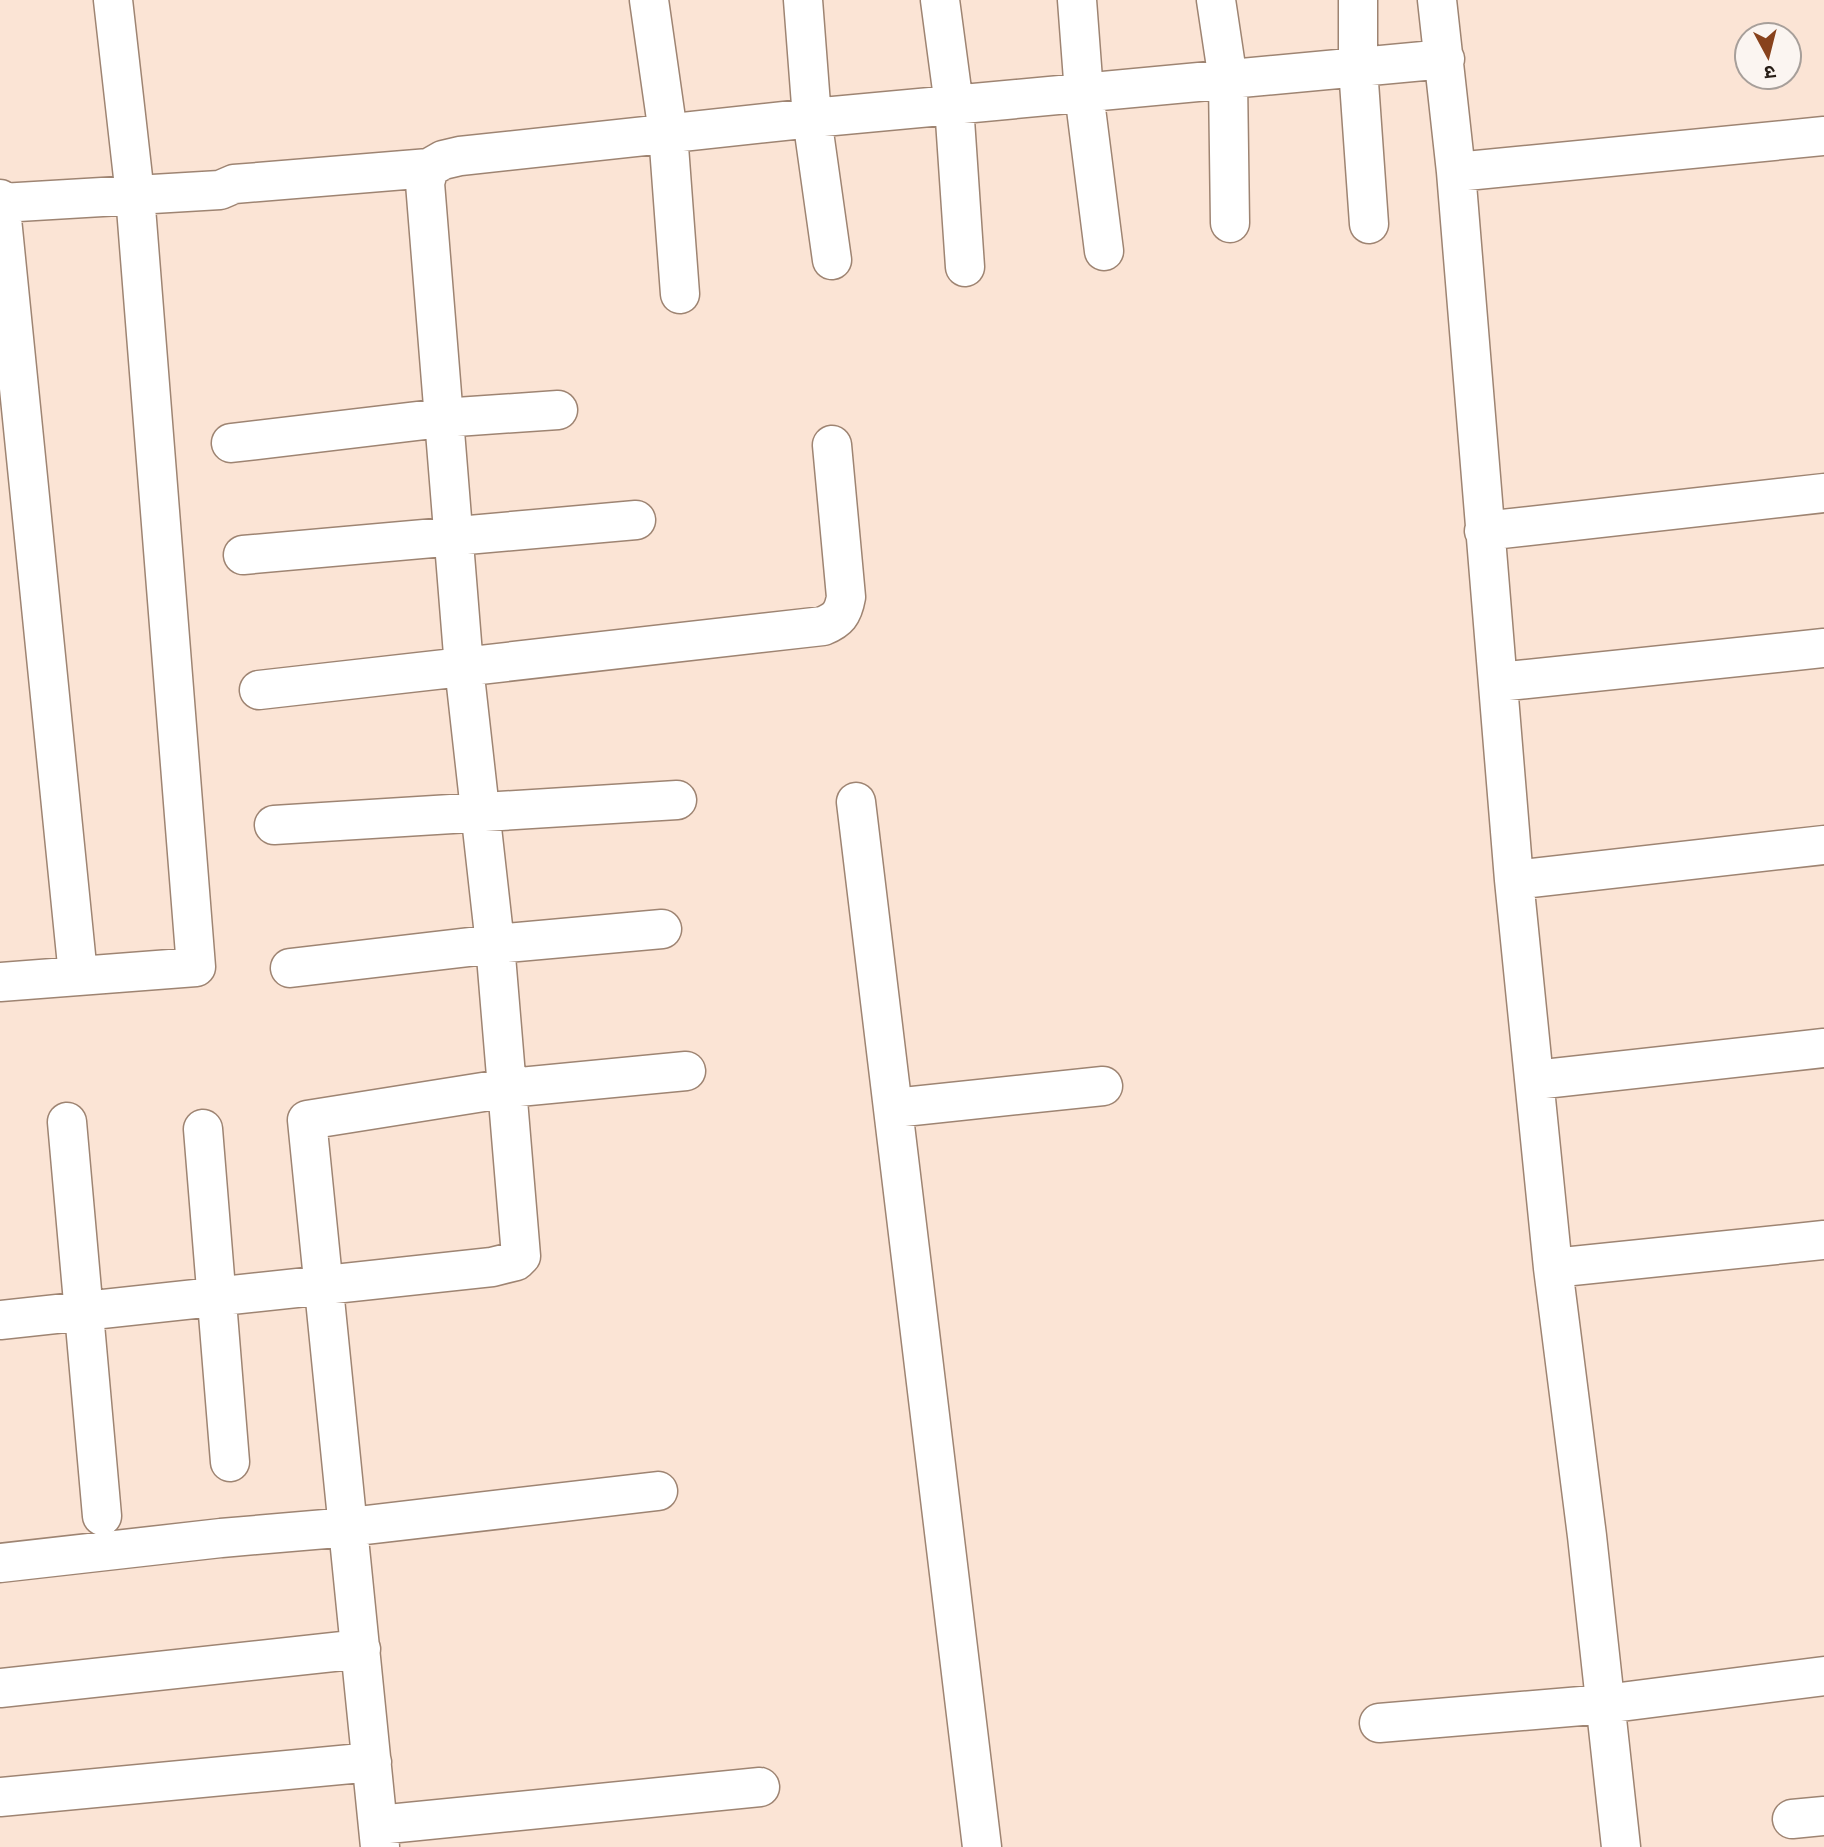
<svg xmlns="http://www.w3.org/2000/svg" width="1824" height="1847" font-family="Overpass,'Noto Sans Devanagari',sans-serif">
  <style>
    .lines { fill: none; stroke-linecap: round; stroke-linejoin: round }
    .minor-casing { stroke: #9e8472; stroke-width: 41 }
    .minor { stroke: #fff; stroke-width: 38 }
  </style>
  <rect width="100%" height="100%" fill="#fbe4d5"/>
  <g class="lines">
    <g class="minor-casing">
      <path id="minor" d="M 649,0 L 668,133 L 680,294
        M 803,0 L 812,118 L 832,260
        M 940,0 L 954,105 L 965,267
        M 1077,0 L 1084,93 L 1104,251
        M 1216,0 L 1228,80 L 1230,223
        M 1358,0 L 1358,68 L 1369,224
        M 1437,0 L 1456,172 L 1514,880 L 1553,1268 L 1587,1536 L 1621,1847
        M 1456,172 L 1824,136
        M 0,199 L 78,975
        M 1,203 L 220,190 L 234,184 L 429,168
        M 231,443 L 442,418 L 558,410
        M 1484,531 L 1824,493
        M 243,555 L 636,520
        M 1498,682 L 1824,648
        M 259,690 L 823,626 C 838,620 843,614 846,597 L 832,445
        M 856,802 L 982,1847
        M 274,825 L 677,800
        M 1514,880 L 1824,845
        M 290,968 L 495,944 L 662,929
        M 0,982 L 196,967 L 135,195 L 113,0
        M 1535,1080 L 1824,1048
        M 894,1108 L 1103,1086
        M 67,1122 L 102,1516
        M 203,1129 L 230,1462
        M 1553,1268 L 1824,1240
        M 0,1320 L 492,1267 L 516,1261 L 521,1256 L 495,944 L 464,667 L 425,183 L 429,168 L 443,160 L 460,156 L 812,118 L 1445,59
        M 0,1563 L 221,1538 L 349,1527 L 658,1491
        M 0,1688 L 361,1649
        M 1379,1723 L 1605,1704 L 1824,1676
        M 0,1797 L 372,1762
        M 1792,1819 L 1824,1816
        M 378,1825 L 760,1787
        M 380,1847 L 307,1120 L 508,1088 L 686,1071"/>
    </g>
    <use href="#minor" class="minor"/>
  </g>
  <g transform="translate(1768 56) rotate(173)"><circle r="33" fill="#fbf5f1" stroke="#a79f9a" stroke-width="2"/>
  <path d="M0-5L12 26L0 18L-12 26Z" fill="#88421c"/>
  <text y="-10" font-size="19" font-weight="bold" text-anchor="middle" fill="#281e17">उ</text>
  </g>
</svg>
